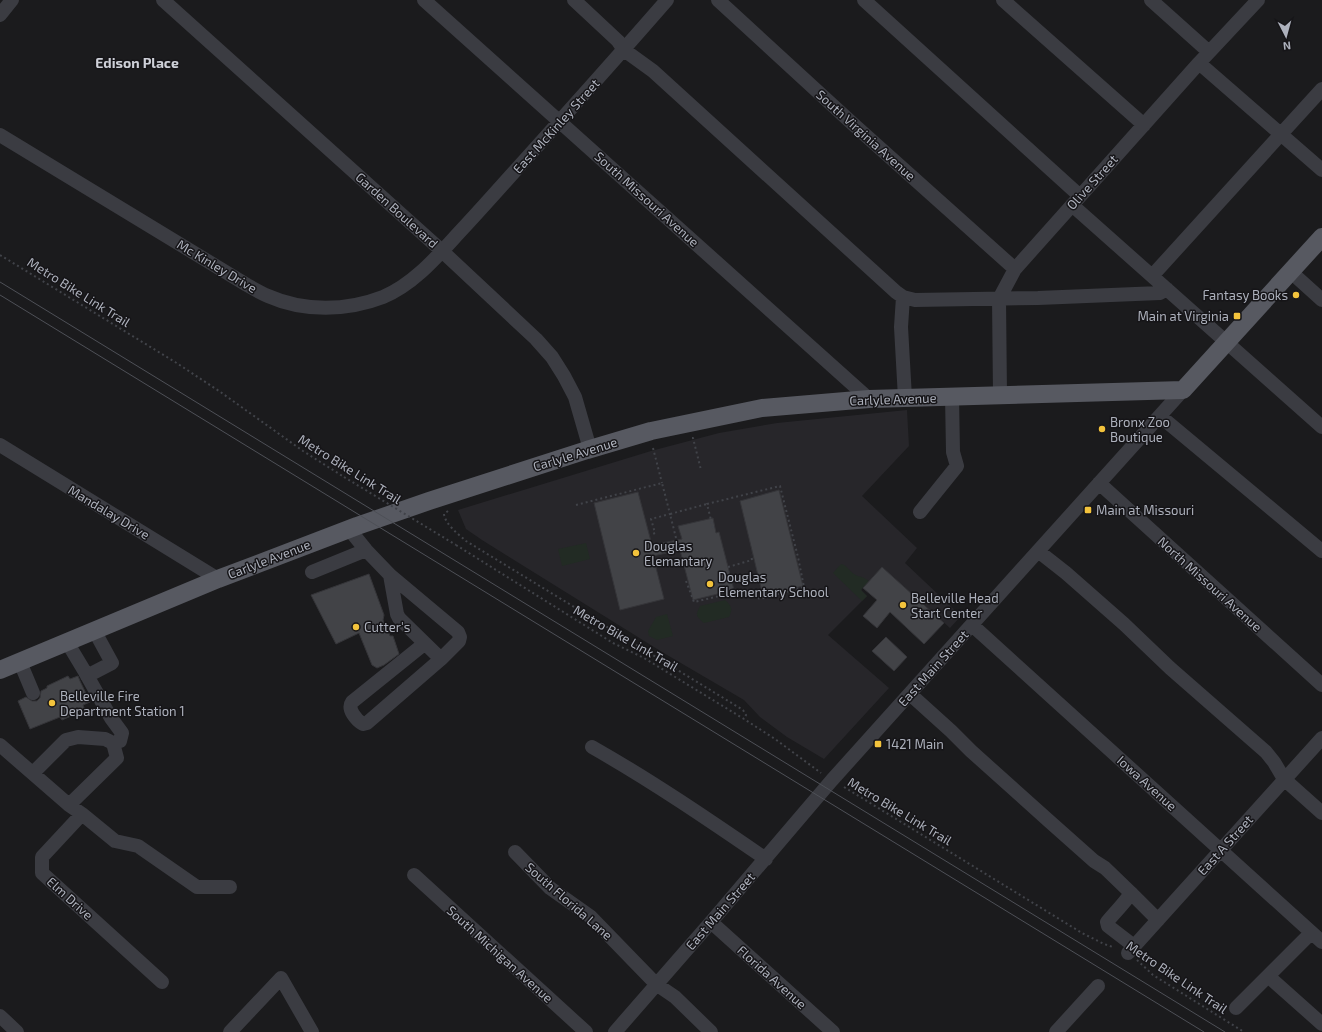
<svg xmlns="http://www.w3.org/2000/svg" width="1322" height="1032" font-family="'Exo 2',sans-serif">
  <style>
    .built { fill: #27262a }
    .green { fill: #222b24 }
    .building { fill: #424347; stroke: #353539 }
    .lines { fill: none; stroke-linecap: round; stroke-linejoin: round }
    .path { stroke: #414349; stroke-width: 2; stroke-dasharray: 2 3; stroke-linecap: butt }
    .minor { stroke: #3b3c42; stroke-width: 14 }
    .major { stroke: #575961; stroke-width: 18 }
    .tram { stroke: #4e5057; stroke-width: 1 }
    .path-bridge { stroke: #414349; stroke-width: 2; stroke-dasharray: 2 3; stroke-linecap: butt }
    .poi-dot { fill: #f3c33c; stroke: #161518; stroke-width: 1.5 }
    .labels { text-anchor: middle; stroke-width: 3; stroke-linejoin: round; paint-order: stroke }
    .street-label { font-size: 13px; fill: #adb1bc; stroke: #161518 }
    .poi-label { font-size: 13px; fill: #adb1bc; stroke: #161518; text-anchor: start }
    .neighbourhood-label { font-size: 14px; font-weight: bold; fill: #ced0d8; stroke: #161518 }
  </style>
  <rect width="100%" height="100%" fill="#1b1b1d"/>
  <path class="built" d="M 907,410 L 909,446 L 862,496 L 917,548 L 905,563 L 961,616 L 950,628 L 882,567 L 861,590 L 867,596 L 828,635 L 889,688 L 824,759 L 787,737 L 760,717 L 744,700 L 662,652 L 482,540 L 466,529 L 458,510 L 651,451 L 719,433 L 777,423 Z"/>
  <path class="green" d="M 586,543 L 590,559 L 562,566 L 558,549 Z
    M 841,564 C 847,565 849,571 854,574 C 860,578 861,575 869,581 L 861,590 L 867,596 L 862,601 L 833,573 Z
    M 725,600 C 732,606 733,609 729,617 L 704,623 C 696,616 695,616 700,606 Z
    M 667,614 L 673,636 L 657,640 L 649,636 L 648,631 L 656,617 Z"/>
  <path class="building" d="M 779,490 L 803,586 L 763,596 L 740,501 Z
    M 638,492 L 652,545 L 682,539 L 678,526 L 713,518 L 716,533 L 719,532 L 734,590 L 693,600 L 680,550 L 653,556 L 664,599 L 620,610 L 594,503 Z
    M 882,567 L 944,623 L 924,644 L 890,612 L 877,628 L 863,616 L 877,600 L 863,588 Z
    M 369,574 L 384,615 L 383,620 L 390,636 L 393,636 L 399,654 L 384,665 L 377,668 L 372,665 L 359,633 L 336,644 L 311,595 Z
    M 886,637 L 907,657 L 894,671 L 872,651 Z
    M 68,676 L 70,679 L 78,676 L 80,681 L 90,702 L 83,705 L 85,710 L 62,720 L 60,717 L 30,729 L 18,701 L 26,697 L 32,701 L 37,701 L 40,698 L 41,691 L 47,688 L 47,686 Z"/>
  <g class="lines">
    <path class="path" d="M 0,255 L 175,362 L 219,391 L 303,451 L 344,477
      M 692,438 L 693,438 L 701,470
      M 653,448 L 662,483
      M 576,505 L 662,483 L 670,514 L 651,519 L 655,533 L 651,535
      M 448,511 L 444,514 C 445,524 458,534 466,541 L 743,710 L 746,715 L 744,719
      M 676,538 L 670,514 L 707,504
      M 456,545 L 613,643 L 644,658 L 744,719 L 775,739 L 821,773
      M 728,567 L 752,560 L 751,555
      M 686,581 L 694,602 L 745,590 L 760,599 L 804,587 L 798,557 L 780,486 L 707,504 L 713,528
      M 844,787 L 1082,933 L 1104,944 L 1113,947
      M 1137,960 L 1153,975 L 1244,1032"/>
    <path class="minor" d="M 163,0 L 442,251 L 536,339 L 552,357 L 564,376 L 575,397 L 590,449
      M 424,0 L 869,399
      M 574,0 L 618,41 L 624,50 L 653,71 L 896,292 L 903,297 L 915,300 L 1038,298 L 1160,293 L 1167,289
      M 718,0 L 853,124 L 1015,269
      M 864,0 L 1080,196
      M 1003,0 L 1144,125
      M 1151,0 L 1209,52
      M 0,15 L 12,0
      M 1199,63 L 1322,170
      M 0,135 L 247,285 C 254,289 261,293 268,296 C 304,312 347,311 383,297 C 412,285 435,259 455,237 C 472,219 489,200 506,181 C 560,121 614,61 667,0
      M 1072,205 L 1322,427
      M 1291,272 L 1322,300
      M 1152,276 L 1322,89
      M 903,297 L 901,327 L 905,398
      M 1000,395 L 999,299 L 1015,269 L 1199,63 L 1258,0
      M 1160,416 L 1322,551
      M 0,445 L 218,579
      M 1099,483 L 1322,685
      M 920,512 L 957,466 L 953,452 L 952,396
      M 349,529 L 366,550 L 390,575 L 458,632 L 460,637 L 459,641 L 441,659 L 367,723 L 363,724 C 356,720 347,709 352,702 L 424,644
      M 1038,551 L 1066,573 L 1124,624 L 1170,668 L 1266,752 L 1274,762 L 1284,779 L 1322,813
      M 312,572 L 366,550
      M 390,575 L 397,614 L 399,618 L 441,659
      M 972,625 L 1322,942
      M 67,642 L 85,672 L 111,718 L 122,733 L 120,741 L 113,743 L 117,758 L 69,805
      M 20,662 L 33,693
      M 87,676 L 112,663 L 94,630
      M 910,694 L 951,731 L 971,751 L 1049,821 L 1094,861 L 1105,868 L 1133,895 L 1158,920
      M 0,745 L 69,805 L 82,814 L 42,857 L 42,873 L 162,982
      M 592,747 C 652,781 709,820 766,859
      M 33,773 L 66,740 L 78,737 L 105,739 L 113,743
      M 82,814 L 115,841 L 138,846 L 197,887 L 230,887
      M 515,852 L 550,888 L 591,917 L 656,984 L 675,997 L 711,1032
      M 414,875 L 586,1032
      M 1131,893 C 1124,904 1115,912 1107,922 L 1108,926 L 1134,946
      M 711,922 L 833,1032
      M 1311,933 L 1268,976 L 1322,1024
      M 1128,953 L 1322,738
      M 1236,1008 L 1268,976
      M 0,1016 L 17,1032
      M 230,1032 L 281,978 L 312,1032
      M 615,1032 L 711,922 L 832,780 L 1183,390
      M 1056,1032 L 1098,986"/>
    <path class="major" d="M 0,670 L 218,579 L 357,526 L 429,501 L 587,450 L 651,431 L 762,408 L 869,399 L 1183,390 L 1322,237"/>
    <path class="tram" d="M 0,282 L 1225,1032
      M 0,295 L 1204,1032"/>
    <path class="path-bridge" d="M 344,477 L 456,545"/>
  </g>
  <g class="poi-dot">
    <circle cx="1296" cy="295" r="4"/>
    <rect x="1233" y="312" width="8" height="8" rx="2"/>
    <circle cx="1102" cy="429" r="4"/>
    <rect x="1084" y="506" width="8" height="8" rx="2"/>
    <circle cx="636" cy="553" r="4"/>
    <circle cx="710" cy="584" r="4"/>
    <circle cx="903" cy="605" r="4"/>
    <circle cx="356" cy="627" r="4"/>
    <circle cx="52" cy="703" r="4"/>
    <rect x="874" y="740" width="8" height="8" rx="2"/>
  </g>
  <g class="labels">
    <g class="street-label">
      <text transform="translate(556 126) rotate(-48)" y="5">East McKinley Street</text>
      <text transform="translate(866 135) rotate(42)" y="5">South Virginia Avenue</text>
      <text transform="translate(1092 182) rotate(-48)" y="5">Olive Street</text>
      <text transform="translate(647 199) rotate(42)" y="5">South Missouri Avenue</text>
      <text transform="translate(397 210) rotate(42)" y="5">Garden Boulevard</text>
      <text transform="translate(217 266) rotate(31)" y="5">Mc Kinley Drive</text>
      <text transform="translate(79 292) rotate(32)" y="5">Metro Bike Link Trail</text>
      <text transform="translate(893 399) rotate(-2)" y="5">Carlyle Avenue</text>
      <text transform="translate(575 454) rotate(-17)" y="5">Carlyle Avenue</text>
      <text transform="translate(350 469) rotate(32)" y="5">Metro Bike Link Trail</text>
      <text transform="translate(109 512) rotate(31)" y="5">Mandalay Drive</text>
      <text transform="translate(269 559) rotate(-21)" y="5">Carlyle Avenue</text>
      <text transform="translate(1210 584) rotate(42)" y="5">North Missouri Avenue</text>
      <text transform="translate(626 638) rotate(30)" y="5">Metro Bike Link Trail</text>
      <text transform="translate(933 668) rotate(-48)" y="5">East Main Street</text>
      <text transform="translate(1147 783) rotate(42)" y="5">Iowa Avenue</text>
      <text transform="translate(900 811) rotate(31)" y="5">Metro Bike Link Trail</text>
      <text transform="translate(1225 845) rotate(-48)" y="5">East A Street</text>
      <text transform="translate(70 898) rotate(42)" y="5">Elm Drive</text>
      <text transform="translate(569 901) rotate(41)" y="5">South Florida Lane</text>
      <text transform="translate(720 911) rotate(-49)" y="5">East Main Street</text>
      <text transform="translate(500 954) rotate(42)" y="5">South Michigan Avenue</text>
      <text transform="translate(772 977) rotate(42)" y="5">Florida Avenue</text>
      <text transform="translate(1177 977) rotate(34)" y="5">Metro Bike Link Trail</text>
    </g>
    <g class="poi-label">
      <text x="1288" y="300" text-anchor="end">Fantasy Books</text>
      <text x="1229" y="321" text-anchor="end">Main at Virginia</text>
      <text x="1110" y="427">Bronx Zoo<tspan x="1110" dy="15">Boutique</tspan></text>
      <text x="1096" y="515">Main at Missouri</text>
      <text x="644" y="551">Douglas<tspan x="644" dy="15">Elemantary</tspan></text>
      <text x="718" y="582">Douglas<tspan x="718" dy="15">Elementary School</tspan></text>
      <text x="911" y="603">Belleville Head<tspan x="911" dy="15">Start Center</tspan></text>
      <text x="364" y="632">Cutter's</text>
      <text x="60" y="701">Belleville Fire<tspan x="60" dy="15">Department Station 1</tspan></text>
      <text x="886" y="749">1421 Main</text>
    </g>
    <g class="neighbourhood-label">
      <text x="137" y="68">Edison Place</text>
    </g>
  </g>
  <g transform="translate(1286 36) rotate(174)" stroke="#161518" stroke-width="3" paint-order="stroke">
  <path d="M0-3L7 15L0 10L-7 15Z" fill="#adb1bc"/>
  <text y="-6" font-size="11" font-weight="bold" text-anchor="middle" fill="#adb1bc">N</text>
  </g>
</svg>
